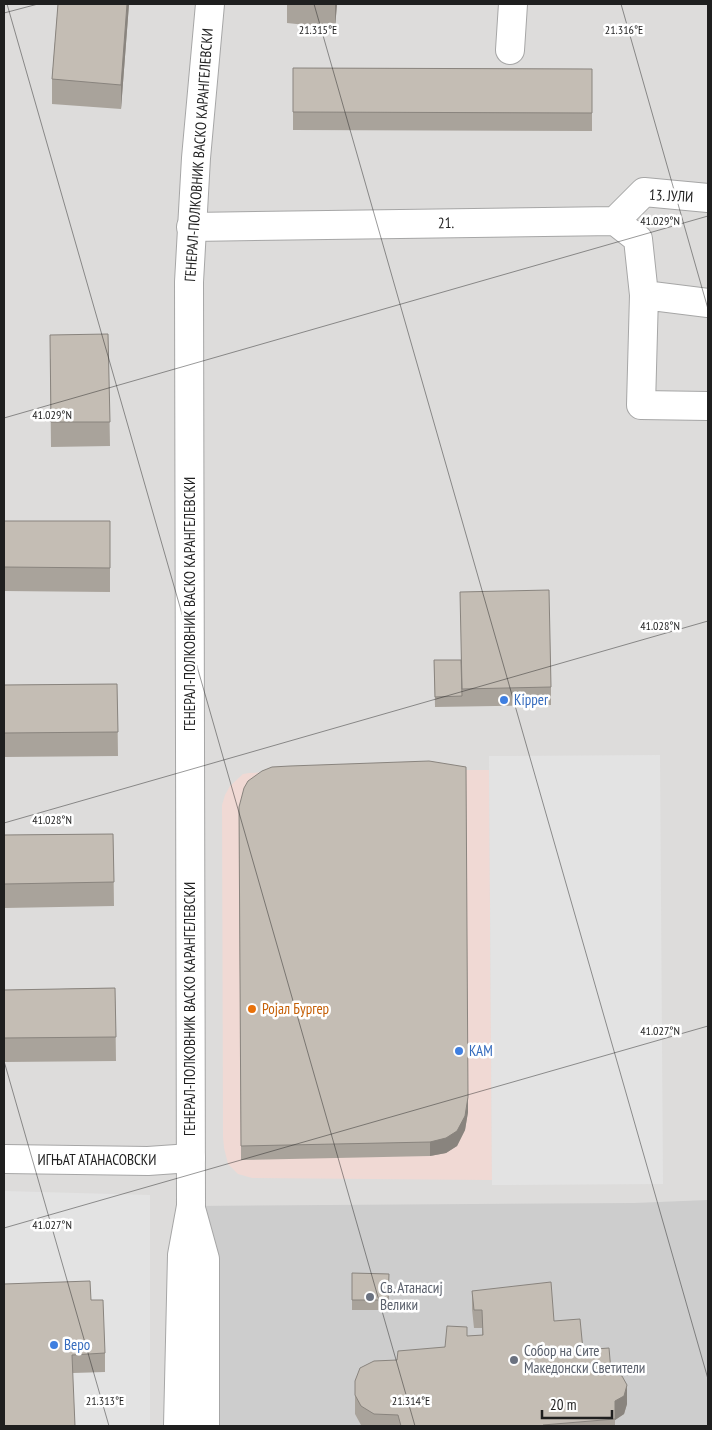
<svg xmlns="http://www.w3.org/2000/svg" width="712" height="1430" font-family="'PT Sans Narrow',sans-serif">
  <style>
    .residential { fill: #dddcdb }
    .commercial { fill: #f0d9d4 }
    .religious { fill: #cdcdcd }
    .parking { fill: #e3e3e3 }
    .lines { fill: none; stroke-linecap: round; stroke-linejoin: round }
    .minor-casing { stroke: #a6a6a6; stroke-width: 30 }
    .tertiary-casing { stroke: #a6a6a6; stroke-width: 30 }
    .minor { stroke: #fff; stroke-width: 28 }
    .tertiary { stroke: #fff; stroke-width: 28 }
    .wall { fill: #a9a39b }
    .shaded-wall { fill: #89847e }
    .building { fill: #c4bdb4; stroke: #89847e }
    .ticks { fill: none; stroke: #1f1f1f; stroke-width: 1; stroke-opacity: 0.45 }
    .shop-dot { fill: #3f7fe0; stroke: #fff; stroke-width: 2 }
    .food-dot { fill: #e8710a; stroke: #fff; stroke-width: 2 }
    .worship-dot { fill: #6b7280; stroke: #fff; stroke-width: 2 }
    .labels { text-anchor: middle; stroke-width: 5; stroke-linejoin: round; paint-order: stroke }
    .street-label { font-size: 15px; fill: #1f1f1f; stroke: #fff }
    .shop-label { font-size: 15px; fill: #366cbe; stroke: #fff; text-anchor: start }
    .food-label { font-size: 15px; fill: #c56008; stroke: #fff; text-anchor: start }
    .worship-label { font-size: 15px; fill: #5b616d; stroke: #fff; text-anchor: start }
    .ticks-label { font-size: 12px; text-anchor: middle; fill: #1f1f1f; stroke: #fff; stroke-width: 5; stroke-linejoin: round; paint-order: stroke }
  </style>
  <rect width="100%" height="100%" fill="#efede5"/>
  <path class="residential" d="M 4,4 L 708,4 L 708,1426 L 4,1426 Z"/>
  <path class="commercial" d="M 307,770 L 489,770 L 492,1180 L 252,1178 L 238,1174 L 228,1164 L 224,1148 L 223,1137 L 222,805 L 225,795 L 230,786 L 243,774 L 249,773 Z"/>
  <path class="religious" d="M 708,1200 L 708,1426 L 205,1426 L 191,1206 L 634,1203 Z"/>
  <path class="parking" d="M 660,755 L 663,1184 L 492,1185 L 489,756 Z
    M 4,1191 L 150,1195 L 150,1426 L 74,1426 L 4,1302 Z"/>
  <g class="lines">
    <g class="minor-casing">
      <path id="minor" d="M 510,50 L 513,4
        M 615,221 L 644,192 L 708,198
        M 191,227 L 615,221 L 638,239 L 644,295 L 641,405 L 708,406
        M 644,295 L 708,303
        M 4,1159 L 148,1161 L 191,1158"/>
    </g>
    <g class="tertiary-casing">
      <path id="tertiary" d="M 192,1212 L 205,1259 L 205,1426
        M 178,1426 L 182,1255 L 191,1206 L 189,282 L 196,158 L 210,4"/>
    </g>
    <use href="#minor" class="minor"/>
    <use href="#tertiary" class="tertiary"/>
  </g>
  <path class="wall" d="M 58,4 L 129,4 L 121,109 L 52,104 L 52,79 Z
    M 287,4 L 337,4 L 335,28 L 287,23 Z
    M 293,68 L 592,69 L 592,131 L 293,130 Z
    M 108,334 L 110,446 L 51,447 L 50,359 Z
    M 4,521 L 110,521 L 110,592 L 4,591 Z
    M 434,660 L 551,687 L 551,705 L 435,707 Z
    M 117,684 L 118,756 L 4,757 L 4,685 Z
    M 239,807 L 468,1112 L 465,1130 L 457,1146 L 446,1153 L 430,1156 L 241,1160 Z
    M 113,834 L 114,906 L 4,908 L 4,835 Z
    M 115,988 L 116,1061 L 4,1062 L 4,990 Z
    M 352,1273 L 389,1274 L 388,1310 L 352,1310 Z
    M 472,1291 L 554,1321 L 583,1350 L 611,1371 L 627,1404 L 624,1414 L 615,1420 L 615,1426 L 364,1426 L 361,1425 L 355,1414 L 355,1381 L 397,1360 L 445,1347 L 467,1336 L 482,1335 L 482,1328 L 474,1328 L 472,1309 Z
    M 91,1300 L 105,1353 L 105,1372 L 73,1373 L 4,1426 Z"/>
  <path class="shaded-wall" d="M 127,4 L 129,4 L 121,109 L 121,85 Z
    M 335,4 L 337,4 L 335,28 Z
    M 468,1097 L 468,1112 L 465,1130 L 457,1146 L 446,1153 L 430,1156 L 430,1142 Z
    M 627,1385 L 627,1404 L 624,1414 L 615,1420 L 615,1401 Z"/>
  <path class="building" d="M 58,4 L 127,4 L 121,85 L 52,79 Z
    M 293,68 L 592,69 L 592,113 L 293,112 Z
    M 108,334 L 110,422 L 51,422 L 50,335 Z
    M 4,521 L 110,521 L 110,568 L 4,567 Z
    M 549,590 L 551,687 L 462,689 L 460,592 Z
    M 434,660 L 461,660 L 462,696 L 435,697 Z
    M 117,684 L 118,732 L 4,733 L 4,685 Z
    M 429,761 L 466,767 L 468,1097 L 465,1116 L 457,1131 L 446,1138 L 430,1142 L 241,1146 L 239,807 L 244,788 L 248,781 L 262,771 L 272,767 L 290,766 Z
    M 113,834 L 114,882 L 4,884 L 4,835 Z
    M 115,988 L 116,1037 L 4,1038 L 4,990 Z
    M 352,1273 L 389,1274 L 388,1300 L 352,1300 Z
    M 90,1281 L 91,1300 L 103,1300 L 105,1353 L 72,1355 L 75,1426 L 4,1426 L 4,1284 Z
    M 551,1282 L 554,1321 L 580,1319 L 583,1350 L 609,1348 L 611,1371 L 622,1376 L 627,1385 L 624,1396 L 615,1401 L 615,1419 L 543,1425 L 543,1426 L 401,1426 L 398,1415 L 374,1414 L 361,1406 L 355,1395 L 355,1381 L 360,1368 L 374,1361 L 397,1360 L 398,1351 L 445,1347 L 447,1326 L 467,1327 L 467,1336 L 483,1335 L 482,1310 L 474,1310 L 472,1291 Z"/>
  <path class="ticks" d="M 7,4 L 415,1426M 314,4 L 708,1379M 621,4 L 708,309M 4,13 L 38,4M 4,418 L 708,216M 4,823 L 708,621M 4,1061 L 109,1426M 4,1228 L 708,1026"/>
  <g class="shop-dot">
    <circle cx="504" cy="700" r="5"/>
    <circle cx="459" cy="1051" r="5"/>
    <circle cx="54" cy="1345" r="5"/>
  </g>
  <circle class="food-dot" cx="252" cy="1009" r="5"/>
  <g class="worship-dot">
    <circle cx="370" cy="1297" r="5"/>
    <circle cx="514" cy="1360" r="5"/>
  </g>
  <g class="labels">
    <g class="street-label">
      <text transform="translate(199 155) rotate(-86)" y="5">ГЕНЕРАЛ-ПОЛКОВНИК ВАСКО КАРАНГЕЛЕВСКИ</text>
      <text transform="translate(671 196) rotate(3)" y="5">13. ЈУЛИ</text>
      <text transform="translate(446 223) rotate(-1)" y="5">21.</text>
      <text transform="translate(190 604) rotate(-90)" y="5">ГЕНЕРАЛ-ПОЛКОВНИК ВАСКО КАРАНГЕЛЕВСКИ</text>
      <text transform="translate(190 1009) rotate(-90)" y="5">ГЕНЕРАЛ-ПОЛКОВНИК ВАСКО КАРАНГЕЛЕВСКИ</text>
      <text x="97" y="1165">ИГЊАТ АТАНАСОВСКИ</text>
    </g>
    <g class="shop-label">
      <text x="514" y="705">Kipper</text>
      <text x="469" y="1056">KAM</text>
      <text x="64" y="1350">Веро</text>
    </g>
    <g class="food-label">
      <text x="262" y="1014">Ројал Бургер</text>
    </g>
    <g class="worship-label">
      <text x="380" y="1293">Св. Атанасиј<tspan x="380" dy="17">Велики</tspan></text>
      <text x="524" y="1356">Собор на Сите<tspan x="524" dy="17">Македонски Светители</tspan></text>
    </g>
  </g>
  <g class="ticks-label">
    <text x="318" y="34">21.315°E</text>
    <text x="624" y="34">21.316°E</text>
    <text x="660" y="225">41.029°N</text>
    <text x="52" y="419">41.029°N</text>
    <text x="660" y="630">41.028°N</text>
    <text x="52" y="824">41.028°N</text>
    <text x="660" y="1035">41.027°N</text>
    <text x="52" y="1229">41.027°N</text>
    <text x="105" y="1405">21.313°E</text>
    <text x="411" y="1405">21.314°E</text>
  </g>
  <rect width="712" height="1430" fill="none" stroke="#1f1f1f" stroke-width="10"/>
  <path d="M542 1410v8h70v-8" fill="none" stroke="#1f1f1f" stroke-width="2.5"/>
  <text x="550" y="1410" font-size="15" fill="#1f1f1f" stroke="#ffffff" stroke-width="4" paint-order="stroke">20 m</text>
</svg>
